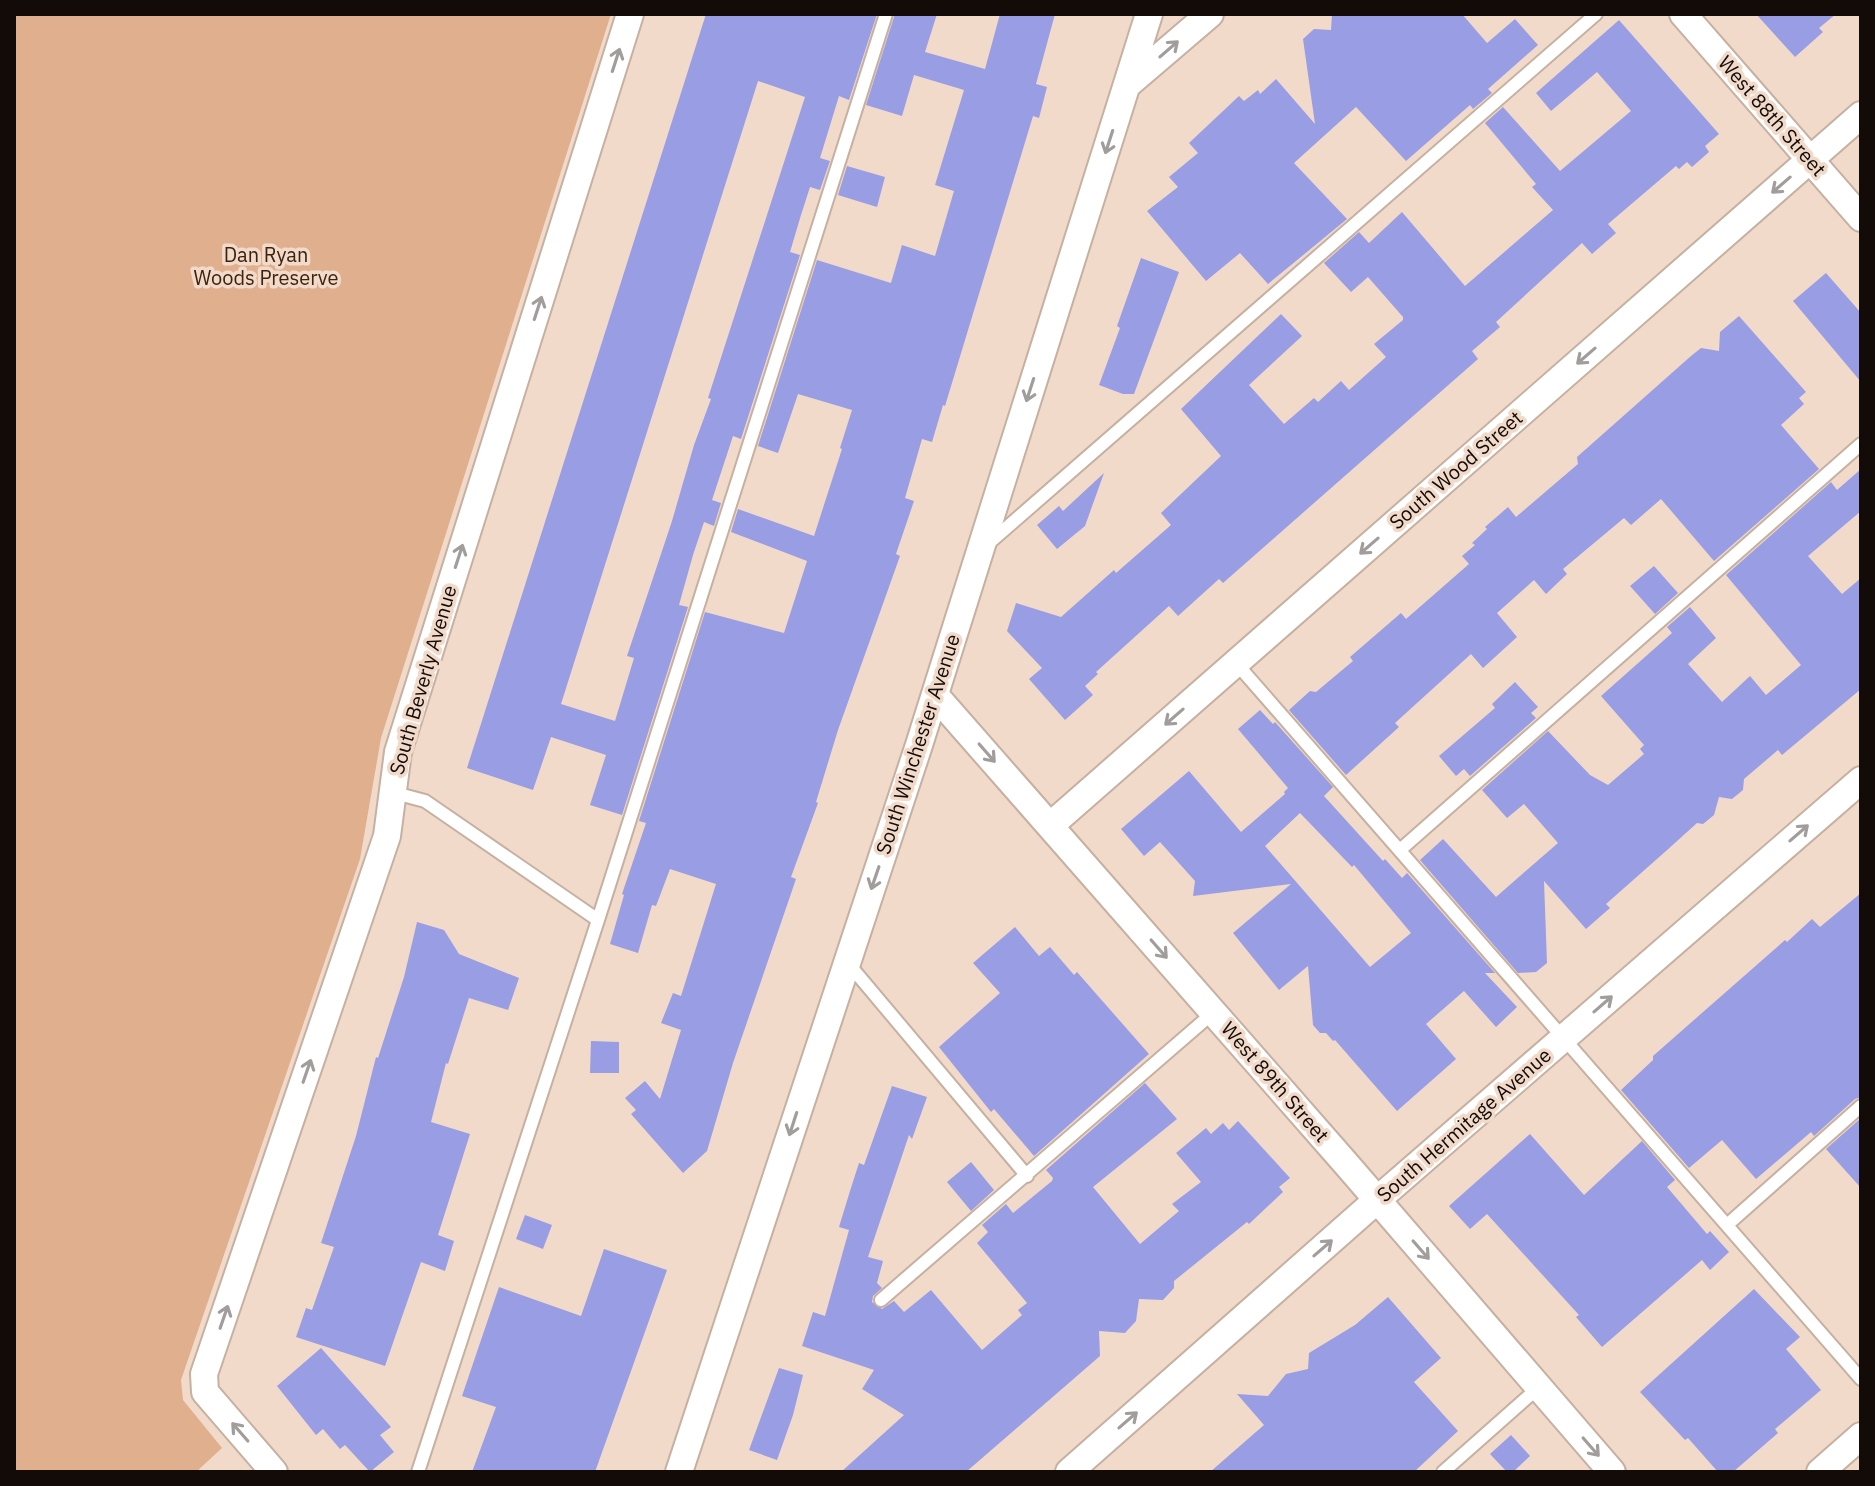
<svg xmlns="http://www.w3.org/2000/svg" width="1875" height="1486" font-family="'IBM Plex Sans',sans-serif">
  <style>
    .green { fill: #e0af8d }
    .building { fill: #999de4; fill-rule: evenodd }
    .lines { fill: none; stroke-linecap: round; stroke-linejoin: round }
    .service-casing { stroke: #c6b0a1; stroke-width: 16 }
    .minor-casing { stroke: #c6b0a1; stroke-width: 30 }
    .service { stroke: #fff; stroke-width: 12 }
    .minor { stroke: #fff; stroke-width: 26 }
    .oneway { stroke: #a19d9c }
    .labels { text-anchor: middle; stroke-width: 7; stroke-linejoin: round; paint-order: stroke }
    .street-label { font-size: 20px; fill: #130b07; stroke: #f1daca }
    .park-label { font-size: 20px; fill: #3d220d; stroke: #f1daca }
  </style>
  <rect width="100%" height="100%" fill="#f1daca"/>
  <path class="green" d="M 14,14 L 611,14 L 381,738 L 360,859 L 181,1380 L 183,1400 L 222,1448 L 196,1472 L 14,1472 Z"/>
  <path class="building" d="M 706,14 L 877,14 L 849,100 L 839,96 L 820,158 L 830,161 L 820,190 L 810,187 L 801,215 L 790,252 L 800,255 L 741,439 L 733,436 L 712,500 L 721,503 L 714,526 L 704,522 L 693,555 L 679,605 L 688,607 L 622,815 L 590,805 L 606,755 L 551,737 L 533,790 L 467,768 ZM 758,81 L 805,97 L 708,398 L 711,399 L 694,445 L 672,521 L 627,656 L 634,658 L 615,721 L 561,704 Z
    M 895,14 L 937,14 L 925,52 L 985,69 L 1000,14 L 1055,14 L 1036,84 L 1047,87 L 1039,118 L 1033,116 L 945,406 L 943,405 L 932,442 L 922,439 L 905,498 L 914,501 L 896,554 L 900,556 L 838,730 L 816,802 L 818,803 L 791,877 L 796,879 L 733,1063 L 707,1151 L 683,1173 L 631,1114 L 636,1110 L 625,1098 L 645,1081 L 660,1099 L 681,1030 L 661,1023 L 673,993 L 681,996 L 716,884 L 670,869 L 656,906 L 652,905 L 638,953 L 610,944 L 624,895 L 622,894 L 646,823 L 639,821 L 705,612 L 784,633 L 807,561 L 731,532 L 738,509 L 814,536 L 842,449 L 840,448 L 852,410 L 798,394 L 778,453 L 758,446 L 817,260 L 891,283 L 902,245 L 935,256 L 954,191 L 935,185 L 964,90 L 914,75 L 902,116 L 866,105 Z
    M 1332,14 L 1462,14 L 1487,43 L 1515,19 L 1538,45 L 1488,89 L 1492,93 L 1473,109 L 1470,105 L 1406,161 L 1356,107 L 1294,163 L 1347,219 L 1268,284 L 1240,253 L 1206,281 L 1147,211 L 1178,187 L 1169,177 L 1198,153 L 1189,143 L 1239,96 L 1244,101 L 1258,90 L 1260,94 L 1276,79 L 1315,124 L 1303,39 L 1314,29 L 1331,30 Z
    M 1756,14 L 1836,14 L 1819,28 L 1823,32 L 1795,57 Z
    M 1619,20 L 1719,134 L 1705,146 L 1709,152 L 1692,167 L 1687,162 L 1679,169 L 1676,166 L 1608,224 L 1616,233 L 1592,254 L 1582,243 L 1496,322 L 1500,327 L 1472,351 L 1478,359 L 1223,583 L 1219,579 L 1178,616 L 1169,606 L 1096,672 L 1098,674 L 1085,686 L 1093,695 L 1065,720 L 1029,679 L 1042,668 L 1007,631 L 1016,603 L 1061,617 L 1114,570 L 1116,573 L 1171,525 L 1161,513 L 1221,456 L 1181,409 L 1281,314 L 1302,336 L 1249,385 L 1284,424 L 1314,398 L 1318,402 L 1341,381 L 1349,390 L 1386,357 L 1374,344 L 1403,320 L 1403,317 L 1368,277 L 1351,292 L 1324,263 L 1359,232 L 1369,243 L 1402,212 L 1465,286 L 1553,210 L 1532,187 L 1536,184 L 1485,123 L 1503,107 L 1560,171 L 1631,111 L 1597,72 L 1551,111 L 1536,93 Z
    M 847,166 L 885,177 L 877,207 L 838,195 Z
    M 1141,258 L 1179,272 L 1134,394 L 1123,394 L 1099,385 L 1120,328 L 1117,326 Z
    M 1826,273 L 1861,313 L 1861,382 L 1793,301 Z
    M 1739,316 L 1806,392 L 1799,398 L 1804,404 L 1781,425 L 1819,469 L 1714,561 L 1661,499 L 1631,525 L 1624,518 L 1563,569 L 1567,574 L 1546,594 L 1534,580 L 1497,613 L 1517,637 L 1483,668 L 1471,654 L 1395,723 L 1399,727 L 1346,775 L 1289,710 L 1310,691 L 1316,692 L 1353,661 L 1350,657 L 1401,613 L 1406,619 L 1469,564 L 1462,556 L 1475,545 L 1472,543 L 1487,529 L 1485,527 L 1508,507 L 1516,517 L 1578,464 L 1577,457 L 1691,356 L 1701,348 L 1719,351 L 1720,332 Z
    M 1861,469 L 1861,511 L 1808,556 L 1842,594 L 1861,578 L 1861,689 L 1782,755 L 1778,750 L 1744,779 L 1743,790 L 1732,799 L 1719,797 L 1714,815 L 1703,824 L 1697,823 L 1666,851 L 1606,904 L 1610,908 L 1586,929 L 1544,881 L 1547,963 L 1536,972 L 1518,973 L 1420,860 L 1443,839 L 1496,897 L 1558,843 L 1524,804 L 1507,818 L 1482,790 L 1548,731 L 1590,775 L 1608,785 L 1644,754 L 1640,749 L 1644,745 L 1601,696 L 1672,633 L 1667,627 L 1690,607 L 1716,638 L 1688,664 L 1722,702 L 1750,676 L 1766,695 L 1801,665 L 1726,575 L 1831,482 L 1837,490 Z
    M 1104,473 L 1085,526 L 1057,549 L 1037,525 L 1059,506 L 1063,511 Z
    M 1654,566 L 1678,593 L 1655,614 L 1630,586 Z
    M 1515,682 L 1538,707 L 1531,713 L 1536,718 L 1470,776 L 1464,769 L 1456,776 L 1439,756 L 1495,708 L 1492,704 Z
    M 1260,710 L 1273,724 L 1275,722 L 1333,787 L 1324,796 L 1383,861 L 1385,859 L 1402,878 L 1407,873 L 1495,973 L 1485,973 L 1517,1007 L 1496,1027 L 1464,991 L 1426,1024 L 1456,1059 L 1397,1111 L 1335,1040 L 1333,1041 L 1326,1033 L 1320,1033 L 1313,1025 L 1308,966 L 1279,990 L 1233,933 L 1291,884 L 1193,896 L 1195,881 L 1160,842 L 1144,856 L 1121,829 L 1189,771 L 1241,832 L 1285,794 L 1284,792 L 1288,788 L 1238,729 ZM 1300,813 L 1352,867 L 1354,865 L 1411,933 L 1370,967 L 1265,846 Z
    M 1861,893 L 1861,1097 L 1855,1099 L 1814,1136 L 1811,1132 L 1756,1179 L 1722,1140 L 1689,1168 L 1621,1090 L 1653,1060 L 1653,1056 L 1785,940 L 1787,942 L 1812,919 L 1820,927 Z
    M 417,922 L 444,930 L 459,954 L 519,978 L 508,1010 L 469,998 L 448,1064 L 446,1063 L 431,1122 L 470,1134 L 438,1235 L 454,1241 L 445,1271 L 421,1262 L 385,1366 L 296,1337 L 306,1308 L 312,1310 L 334,1247 L 321,1243 L 356,1136 L 376,1057 L 378,1058 L 404,977 Z
    M 1015,927 L 1039,956 L 1050,947 L 1074,975 L 1077,972 L 1149,1054 L 1034,1156 L 994,1109 L 991,1112 L 939,1047 L 1000,993 L 973,963 Z
    M 591,1041 L 619,1042 L 619,1073 L 590,1073 Z
    M 1145,1083 L 1177,1119 L 1093,1187 L 1140,1244 L 1179,1211 L 1172,1204 L 1201,1182 L 1176,1153 L 1206,1128 L 1211,1134 L 1223,1123 L 1229,1130 L 1238,1121 L 1290,1178 L 1279,1187 L 1283,1192 L 1249,1224 L 1247,1222 L 1174,1281 L 1174,1288 L 1163,1300 L 1139,1299 L 1136,1321 L 1125,1333 L 1099,1331 L 1100,1356 L 966,1472 L 841,1472 L 904,1415 L 862,1389 L 874,1370 L 802,1346 L 813,1312 L 825,1316 L 849,1230 L 839,1227 L 850,1191 L 859,1163 L 864,1165 L 892,1086 L 927,1097 L 912,1139 L 909,1135 L 868,1257 L 883,1261 L 877,1283 L 882,1288 L 873,1296 L 872,1302 L 882,1309 L 894,1301 L 904,1312 L 931,1290 L 982,1350 L 1022,1315 L 1018,1310 L 1027,1303 L 977,1243 L 988,1232 L 982,1225 L 1006,1204 L 1013,1213 L 1052,1181 L 1053,1178 L 1046,1170 Z
    M 1861,1118 L 1861,1188 L 1826,1149 Z
    M 1530,1134 L 1584,1195 L 1642,1141 L 1675,1180 L 1667,1187 L 1707,1234 L 1710,1231 L 1729,1252 L 1710,1270 L 1702,1260 L 1602,1347 L 1576,1317 L 1579,1315 L 1487,1214 L 1470,1229 L 1449,1206 Z
    M 971,1162 L 994,1190 L 971,1211 L 947,1182 Z
    M 525,1215 L 552,1225 L 543,1249 L 516,1239 Z
    M 604,1249 L 667,1270 L 595,1472 L 472,1472 L 496,1407 L 462,1396 L 499,1287 L 581,1316 Z
    M 1754,1289 L 1800,1337 L 1786,1349 L 1821,1390 L 1775,1429 L 1778,1433 L 1733,1472 L 1718,1472 L 1688,1438 L 1685,1440 L 1640,1392 Z
    M 1388,1297 L 1441,1358 L 1414,1382 L 1458,1431 L 1414,1472 L 1210,1472 L 1264,1425 L 1237,1394 L 1268,1396 L 1286,1374 L 1308,1369 L 1309,1353 L 1355,1325 Z
    M 321,1348 L 391,1427 L 380,1435 L 394,1452 L 370,1472 L 345,1445 L 340,1449 L 323,1429 L 316,1435 L 277,1386 Z
    M 779,1368 L 803,1375 L 793,1415 L 777,1460 L 749,1450 Z
    M 1511,1435 L 1530,1456 L 1513,1472 L 1507,1472 L 1490,1454 Z"/>
  <g class="lines">
    <g class="service-casing">
      <path id="service" d="M 989,543 L 1596,14
        M 1236,663 L 1861,1379
        M 391,792 L 425,801 L 598,920
        M 1400,850 L 1861,444
        M 847,962 L 1027,1176
        M 1727,1225 L 1861,1106
        M 881,1300 L 1214,1012
        M 418,1472 L 598,920 L 886,14
        M 1443,1472 L 1539,1387"/>
    </g>
    <g class="minor-casing">
      <path id="minor" d="M 1683,14 L 1861,218
        M 1127,85 L 1210,14
        M 935,695 L 1348,1166 L 1612,1472
        M 1051,825 L 1861,115
        M 274,1472 L 205,1392 L 204,1374 L 387,836 L 398,752 L 630,14
        M 679,1472 L 919,745 L 1149,14
        M 1069,1472 L 1377,1200 L 1861,780
        M 1820,1472 L 1861,1436"/>
    </g>
    <use href="#service" class="service"/>
    <use href="#minor" class="minor"/>
  </g>
  <defs><path id="oneway-shaft" d="M-6 0H5M1.5-3L5.5 0L1.5 3" fill="none" stroke-width="1.6" stroke-linecap="round" stroke-linejoin="round" transform="scale(2)"/></defs>
  <g class="oneway">
    <use href="#oneway-shaft" transform="translate(1169 49) rotate(-41)"/>
    <use href="#oneway-shaft" transform="translate(616 60) rotate(-72)"/>
    <use href="#oneway-shaft" transform="translate(1109 142) rotate(108)"/>
    <use href="#oneway-shaft" transform="translate(1781 185) rotate(139)"/>
    <use href="#oneway-shaft" transform="translate(538 308) rotate(-72)"/>
    <use href="#oneway-shaft" transform="translate(1586 356) rotate(139)"/>
    <use href="#oneway-shaft" transform="translate(1030 390) rotate(108)"/>
    <use href="#oneway-shaft" transform="translate(1369 546) rotate(139)"/>
    <use href="#oneway-shaft" transform="translate(459 556) rotate(-72)"/>
    <use href="#oneway-shaft" transform="translate(1174 717) rotate(139)"/>
    <use href="#oneway-shaft" transform="translate(987 753) rotate(49)"/>
    <use href="#oneway-shaft" transform="translate(1799 833) rotate(-41)"/>
    <use href="#oneway-shaft" transform="translate(875 878) rotate(109)"/>
    <use href="#oneway-shaft" transform="translate(1159 949) rotate(49)"/>
    <use href="#oneway-shaft" transform="translate(1603 1004) rotate(-41)"/>
    <use href="#oneway-shaft" transform="translate(307 1071) rotate(-71)"/>
    <use href="#oneway-shaft" transform="translate(793 1124) rotate(108)"/>
    <use href="#oneway-shaft" transform="translate(1323 1248) rotate(-41)"/>
    <use href="#oneway-shaft" transform="translate(1421 1250) rotate(49)"/>
    <use href="#oneway-shaft" transform="translate(224 1317) rotate(-71)"/>
    <use href="#oneway-shaft" transform="translate(1128 1420) rotate(-41)"/>
    <use href="#oneway-shaft" transform="translate(240 1432) rotate(-131)"/>
    <use href="#oneway-shaft" transform="translate(1591 1447) rotate(49)"/>
  </g>
  <g class="labels">
    <g class="street-label">
      <text transform="translate(1772 116) rotate(49)" y="7">West 88th Street</text>
      <text transform="translate(1456 470) rotate(-41)" y="7">South Wood Street</text>
      <text transform="translate(423 680) rotate(-74)" y="7">South Beverly Avenue</text>
      <text transform="translate(918 744) rotate(-72)" y="7">South Winchester Avenue</text>
      <text transform="translate(1275 1082) rotate(49)" y="7">West 89th Street</text>
      <text transform="translate(1464 1125) rotate(-41)" y="7">South Hermitage Avenue</text>
    </g>
    <g class="park-label">
      <text x="266" y="262">Dan Ryan<tspan x="266" dy="23">Woods Preserve</tspan></text>
    </g>
  </g>
  <rect width="1875" height="1486" fill="none" stroke="#130b07" stroke-width="32"/>
</svg>
